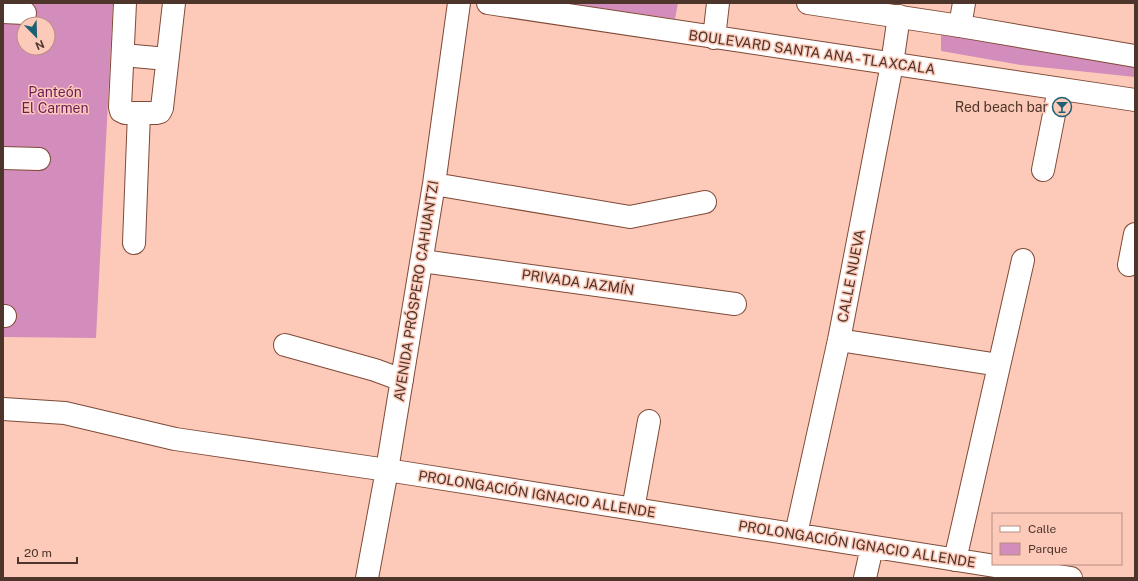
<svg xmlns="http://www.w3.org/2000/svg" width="1138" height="581" font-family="'Public Sans',sans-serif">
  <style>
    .green { fill: #d38dbc; fill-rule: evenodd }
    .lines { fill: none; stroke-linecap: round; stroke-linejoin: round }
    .minor-casing { stroke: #7f4a37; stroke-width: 24 }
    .major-casing { stroke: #7f4a37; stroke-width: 24 }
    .minor { stroke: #fff; stroke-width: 22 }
    .major { stroke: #fff; stroke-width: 22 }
    .labels { text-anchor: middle; stroke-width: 3; stroke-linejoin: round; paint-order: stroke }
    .street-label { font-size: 14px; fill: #4e352c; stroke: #fdcab9 }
    .park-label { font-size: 14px; fill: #6d1b58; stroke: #fdcab9 }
    .poi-label { font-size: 14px; fill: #4e352c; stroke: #fdcab9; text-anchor: end }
  </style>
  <rect width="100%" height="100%" fill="#fdcab9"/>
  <path class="green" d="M 3,3 L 113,3 L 96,338 L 3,337 ZM 24,24 L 48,24 L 48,48 L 24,48 Z
    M 566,3 L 678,3 L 675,19 Z
    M 941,35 L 996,42 L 1135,65 L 1135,77 L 1021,65 L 941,51 Z"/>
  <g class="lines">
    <g class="minor-casing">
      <path id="minor" d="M 125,3 L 120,107 L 121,111 L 125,113 L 156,113 L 160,112 L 162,108 L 174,3
        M 3,12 L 25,13
        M 960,26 L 964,3
        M 123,55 L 167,59
        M 3,158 L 39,159
        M 1043,170 L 1059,89
        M 434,184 L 630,217 L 705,202
        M 134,243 L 139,113
        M 422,261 L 735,304
        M 1129,265 L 1135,234
        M 3,316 L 5,316
        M 839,340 L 999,365
        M 285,345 L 375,370 L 402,380
        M 3,409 L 65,413 L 175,439 L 387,470 L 1071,578
        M 633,509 L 649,421
        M 796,534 L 839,340 L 892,64 L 899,16
        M 955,560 L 1023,260
        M 367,578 L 387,470 L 434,184 L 459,3
        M 865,578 L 872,547"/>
    </g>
    <g class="major-casing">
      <path id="major" d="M 488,3 L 1135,100
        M 808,3 L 960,26 L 1135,56
        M 714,38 L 718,3"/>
    </g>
    <use href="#minor" class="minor"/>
    <use href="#major" class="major"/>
  </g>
  <defs>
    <g id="bar-ring" transform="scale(1)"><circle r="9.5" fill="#fdcab9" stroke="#1c6073" stroke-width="1.5"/><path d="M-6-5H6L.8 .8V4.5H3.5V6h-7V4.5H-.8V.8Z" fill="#1c6073"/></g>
  </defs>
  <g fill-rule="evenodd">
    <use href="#bar-ring" x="1062" y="107"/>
  </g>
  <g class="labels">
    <g class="street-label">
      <text transform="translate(812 52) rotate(8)" y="5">BOULEVARD SANTA ANA - TLAXCALA</text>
      <text transform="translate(851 276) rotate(-79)" y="5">CALLE NUEVA</text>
      <text transform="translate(578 282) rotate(8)" y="5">PRIVADA JAZMÍN</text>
      <text transform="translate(416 291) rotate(-81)" y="5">AVENIDA PRÓSPERO CAHUANTZI</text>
      <text transform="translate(537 494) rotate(9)" y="5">PROLONGACIÓN IGNACIO ALLENDE</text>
      <text transform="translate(857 544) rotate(9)" y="5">PROLONGACIÓN IGNACIO ALLENDE</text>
    </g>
    <g class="park-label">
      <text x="55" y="97">Panteón<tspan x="55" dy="16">El Carmen</tspan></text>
    </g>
    <g class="poi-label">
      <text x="1048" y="112">Red beach bar</text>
    </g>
  </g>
  <rect width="1138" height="581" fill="none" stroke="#4e352c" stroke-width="8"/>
  <rect x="992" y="513" width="130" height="52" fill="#fdcab9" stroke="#b78e81"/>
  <rect x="1000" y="526" width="20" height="6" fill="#ffffff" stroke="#b78e81"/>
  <text x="1028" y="533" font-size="12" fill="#4e352c">Calle</text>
  <rect x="1000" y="543" width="20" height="12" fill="#d38dbc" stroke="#b78e81"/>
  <text x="1028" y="553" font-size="12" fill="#4e352c">Parque</text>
  <g transform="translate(36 36) rotate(157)"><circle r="19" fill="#fdcab9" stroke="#b78e81"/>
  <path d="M0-3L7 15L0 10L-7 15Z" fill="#1c6073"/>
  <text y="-6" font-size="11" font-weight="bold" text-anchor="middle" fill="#4e352c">N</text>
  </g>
  <path d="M18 557v6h59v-6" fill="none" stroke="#4e352c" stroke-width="2"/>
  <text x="24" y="557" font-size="12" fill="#4e352c" stroke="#fdcab9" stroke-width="3" paint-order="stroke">20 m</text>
</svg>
